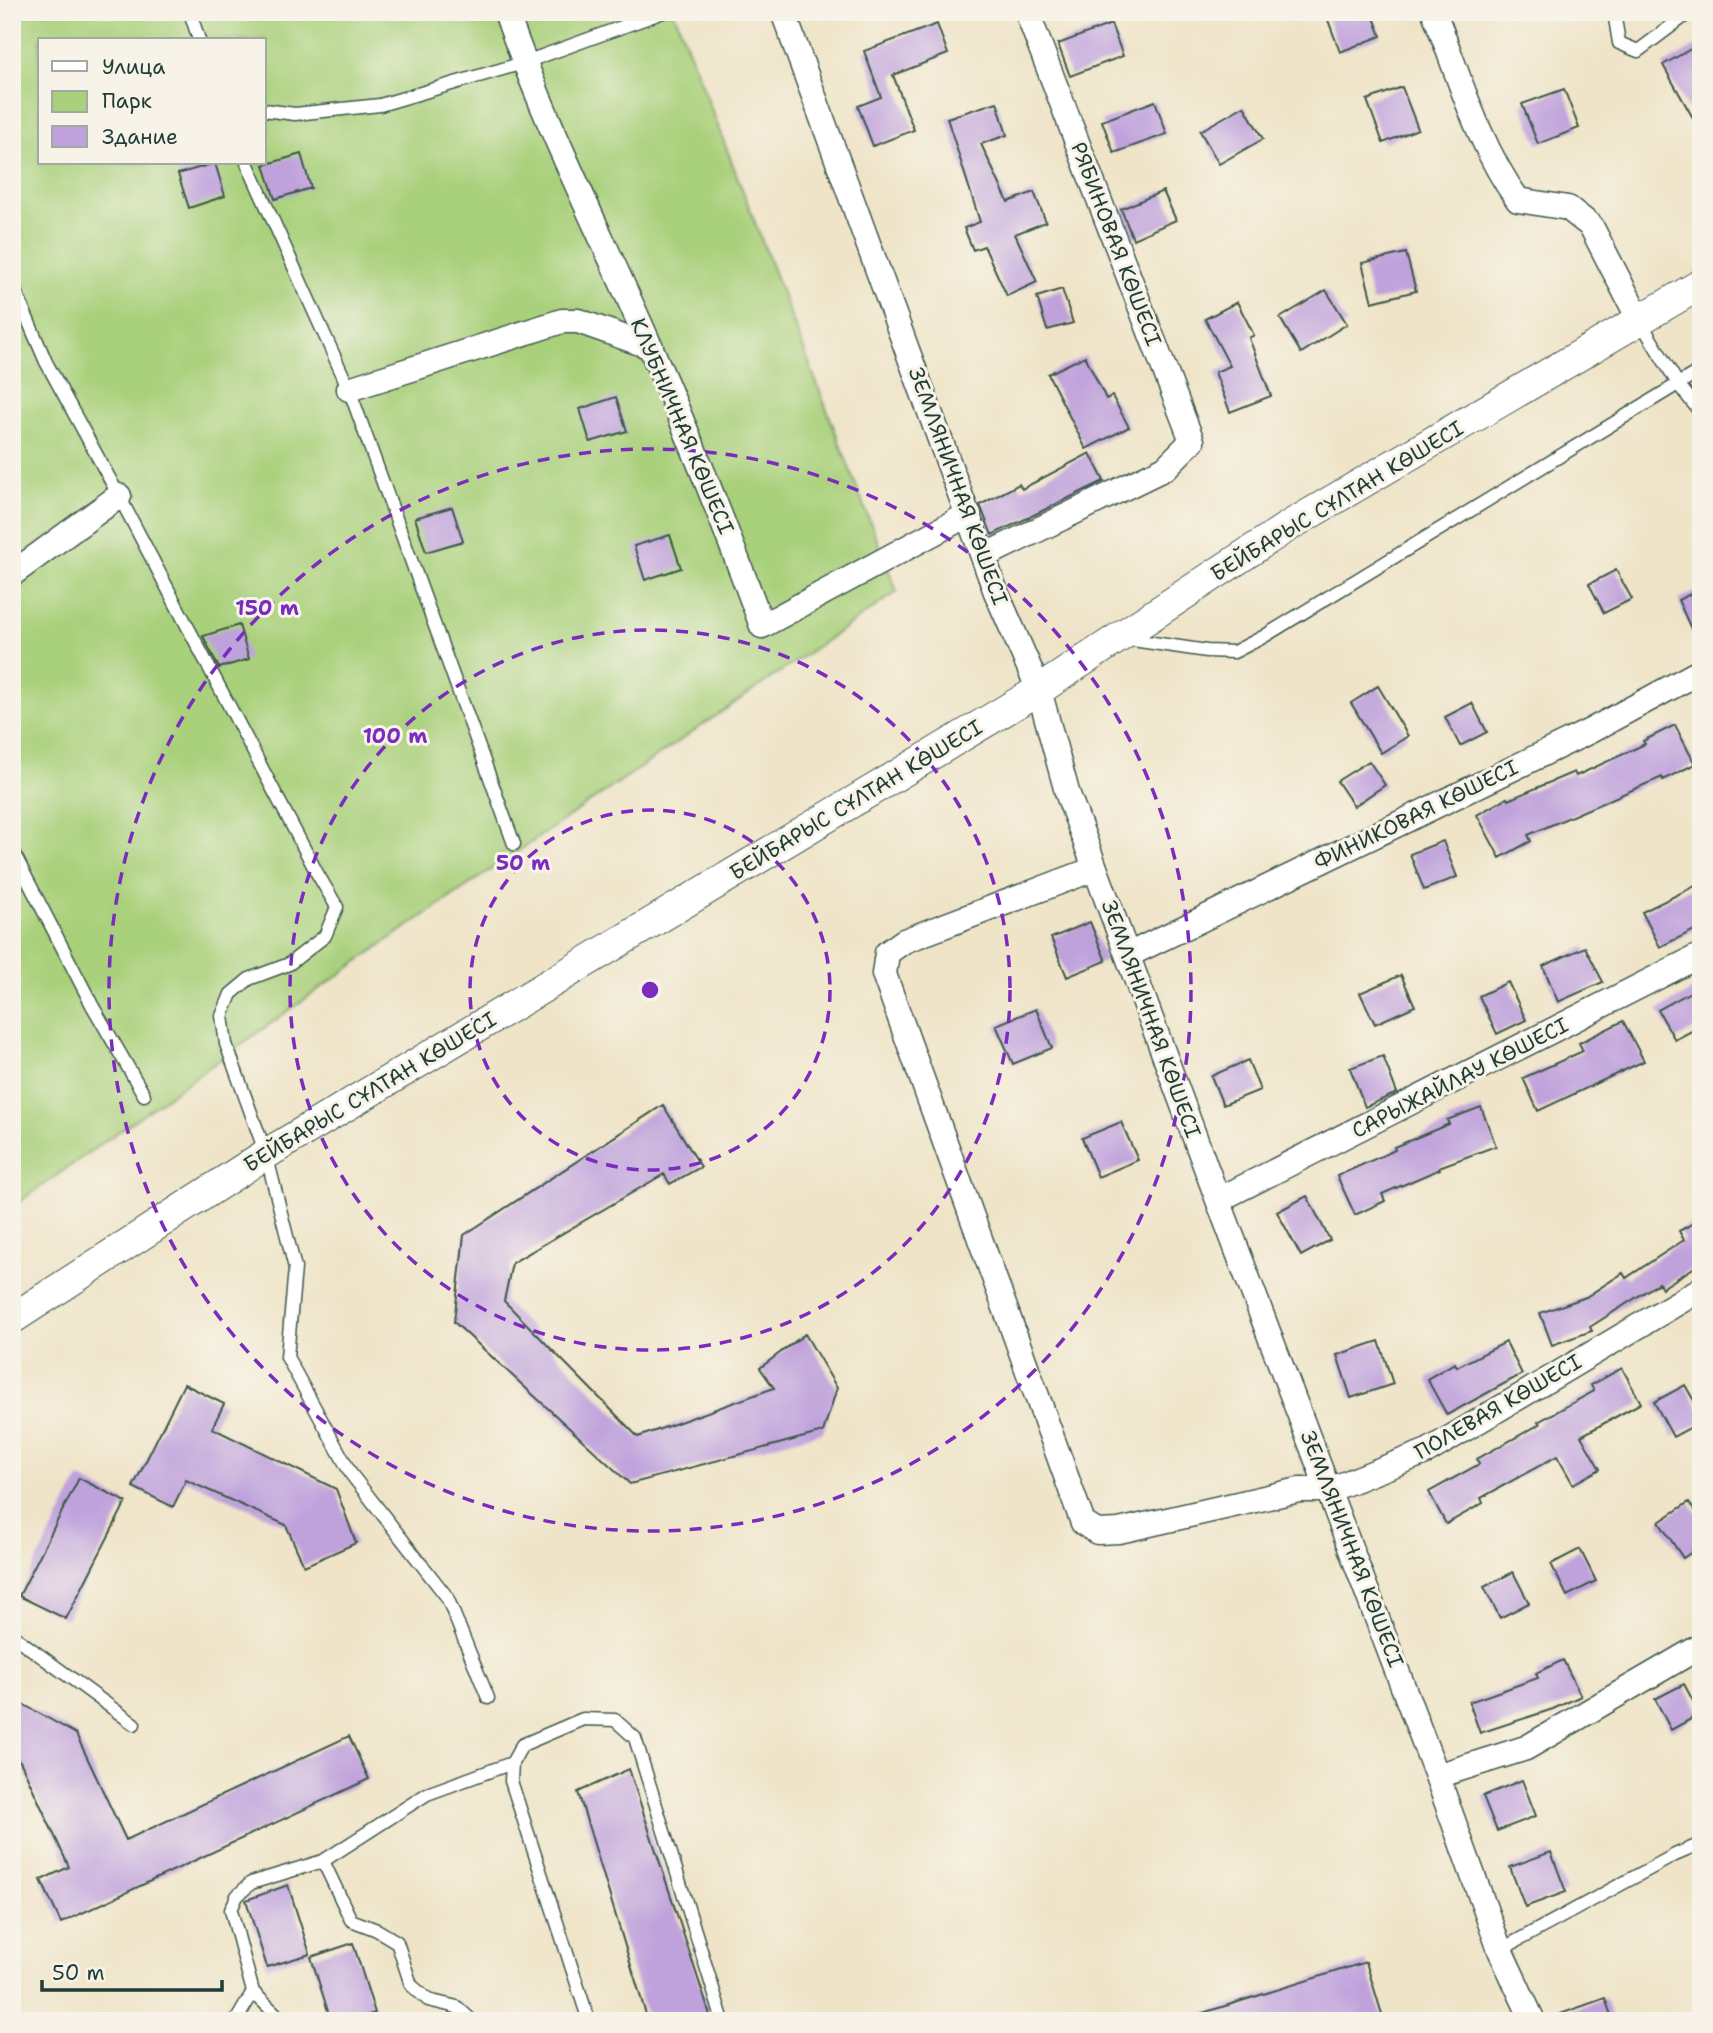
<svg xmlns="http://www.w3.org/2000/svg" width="1713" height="2033" font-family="'Shantell Sans',sans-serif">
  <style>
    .green { fill: #a9d07a; stroke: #648657; stroke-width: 2; fill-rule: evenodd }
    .building { fill: #bfa2dc }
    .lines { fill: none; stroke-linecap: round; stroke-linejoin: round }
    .service-casing { stroke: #3e564a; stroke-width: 15 }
    .minor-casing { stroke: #3e564a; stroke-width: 27 }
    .tertiary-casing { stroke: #3e564a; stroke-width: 32 }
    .service { stroke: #fff; stroke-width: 12 }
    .minor { stroke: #fff; stroke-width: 24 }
    .tertiary { stroke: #fff; stroke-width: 30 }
    .ring { fill: none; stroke: #7b2cbf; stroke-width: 3.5; stroke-dasharray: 12 9 }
    .labels { text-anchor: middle; stroke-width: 6; stroke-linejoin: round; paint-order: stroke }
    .street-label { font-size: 21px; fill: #1f3d34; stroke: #f7f3e8 }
    .centre { fill: #7b2cbf; stroke: #f7f3e8; stroke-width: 3.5 }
    .ring-label { font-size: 21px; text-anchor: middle; font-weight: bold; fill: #7b2cbf; stroke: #f7f3e8; stroke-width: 6; stroke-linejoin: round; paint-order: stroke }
  </style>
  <rect width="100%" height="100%" fill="#f7f3e8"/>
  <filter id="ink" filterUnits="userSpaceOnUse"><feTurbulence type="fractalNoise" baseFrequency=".0143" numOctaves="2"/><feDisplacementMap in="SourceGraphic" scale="14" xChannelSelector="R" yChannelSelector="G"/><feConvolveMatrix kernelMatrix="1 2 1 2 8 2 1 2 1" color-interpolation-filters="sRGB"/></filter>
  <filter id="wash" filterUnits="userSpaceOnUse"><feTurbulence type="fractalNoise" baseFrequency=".00686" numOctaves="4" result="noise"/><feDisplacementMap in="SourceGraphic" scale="28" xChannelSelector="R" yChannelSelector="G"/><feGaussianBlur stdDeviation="1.57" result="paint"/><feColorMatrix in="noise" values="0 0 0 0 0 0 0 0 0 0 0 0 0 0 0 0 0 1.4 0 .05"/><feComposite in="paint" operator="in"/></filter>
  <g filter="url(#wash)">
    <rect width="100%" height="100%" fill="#efe4c8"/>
    <path class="green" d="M 12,12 L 674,12 L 897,592 L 384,943 L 12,1207 ZM 40,40 L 264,40 L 264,163 L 40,163 Z"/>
    <g id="blocks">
      <path class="building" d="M 1325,12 L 1372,12 L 1381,36 L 1340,52 Z
        M 937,24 L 948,54 L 893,75 L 914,130 L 873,146 L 858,106 L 881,97 L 864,51 Z
        M 1111,24 L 1123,56 L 1070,76 L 1058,44 Z
        M 1701,43 L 1701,132 L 1663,65 Z
        M 1402,87 L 1418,129 L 1383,143 L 1367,100 Z
        M 1564,89 L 1579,128 L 1538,144 L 1522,104 Z
        M 1155,101 L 1167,134 L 1114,153 L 1102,121 Z
        M 997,102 L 1007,135 L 981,144 L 1008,202 L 1034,192 L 1046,222 L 1015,234 L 1037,282 L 1007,296 L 984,246 L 973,250 L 964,228 L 980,222 L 947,118 Z
        M 1244,106 L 1263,139 L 1219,164 L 1200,131 Z
        M 301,154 L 311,188 L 275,199 L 264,165 Z
        M 215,163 L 225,196 L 189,208 L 178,174 Z
        M 1163,191 L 1176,220 L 1133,239 L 1121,209 Z
        M 1406,253 L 1416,291 L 1372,302 L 1362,263 Z
        M 1062,289 L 1073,323 L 1047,330 L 1037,297 Z
        M 1326,290 L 1347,324 L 1301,353 L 1280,318 Z
        M 1237,302 L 1254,335 L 1249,338 L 1271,396 L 1230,412 L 1215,372 L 1230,366 L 1205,319 Z
        M 1085,356 L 1106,399 L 1112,396 L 1129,427 L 1086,449 L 1048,374 Z
        M 616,397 L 627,431 L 590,442 L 580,409 Z
        M 1090,453 L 1104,481 L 992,535 L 980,505 L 1019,484 L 1022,489 Z
        M 452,507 L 463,541 L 426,552 L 415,518 Z
        M 670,535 L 681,568 L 645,580 L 634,546 Z
        M 1616,570 L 1632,599 L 1604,613 L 1589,584 Z
        M 1701,589 L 1701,651 L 1678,600 Z
        M 239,625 L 249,659 L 219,668 L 203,636 Z
        M 1378,686 L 1408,736 L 1381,753 L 1351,703 Z
        M 1472,703 L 1487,732 L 1460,746 L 1445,717 Z
        M 1675,725 L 1695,764 L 1663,780 L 1662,777 L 1528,835 L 1531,841 L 1500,858 L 1477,815 L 1507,798 L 1508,800 L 1574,772 L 1576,776 L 1645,744 L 1643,741 Z
        M 1369,761 L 1385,785 L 1354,806 L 1337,781 Z
        M 1443,841 L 1457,877 L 1424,890 L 1410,854 Z
        M 1701,883 L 1701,927 L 1660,947 L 1642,912 Z
        M 1090,922 L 1106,961 L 1067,977 L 1051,938 Z
        M 1585,947 L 1603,982 L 1558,1002 L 1543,966 Z
        M 1401,975 L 1415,1006 L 1375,1024 L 1360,993 Z
        M 1508,982 L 1526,1020 L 1497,1034 L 1479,996 Z
        M 1694,990 L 1701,1002 L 1701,1026 L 1675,1040 L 1658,1010 Z
        M 1036,1009 L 1052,1048 L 1013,1064 L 996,1025 Z
        M 1623,1021 L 1644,1061 L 1538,1111 L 1523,1078 L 1583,1051 L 1579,1043 Z
        M 1383,1056 L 1397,1093 L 1365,1107 L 1350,1068 Z
        M 1248,1060 L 1260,1090 L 1223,1105 L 1211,1076 Z
        M 663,1105 L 701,1167 L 670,1184 L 664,1174 L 512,1263 L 504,1301 L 638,1437 L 774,1388 L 760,1368 L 805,1334 L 837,1388 L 823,1432 L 630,1484 L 454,1322 L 464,1235 Z
        M 1481,1107 L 1496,1146 L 1439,1167 L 1440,1169 L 1382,1194 L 1385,1201 L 1355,1215 L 1337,1176 L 1395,1150 L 1394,1147 L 1449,1124 L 1447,1120 Z
        M 1121,1122 L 1138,1160 L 1098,1177 L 1082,1138 Z
        M 1307,1196 L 1330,1240 L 1301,1256 L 1277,1212 Z
        M 1701,1219 L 1701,1269 L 1698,1265 L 1662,1288 L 1659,1283 L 1590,1327 L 1592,1331 L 1552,1345 L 1540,1313 L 1586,1297 L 1623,1273 L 1626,1278 L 1684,1240 L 1679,1231 Z
        M 1379,1341 L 1393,1384 L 1351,1398 L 1337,1355 Z
        M 1506,1342 L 1522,1374 L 1447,1415 L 1427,1379 L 1455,1363 L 1457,1367 Z
        M 1622,1368 L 1641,1403 L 1581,1436 L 1600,1469 L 1573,1484 L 1557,1456 L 1481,1498 L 1483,1503 L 1446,1524 L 1429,1492 L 1479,1464 L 1477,1459 L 1540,1424 L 1538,1422 L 1594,1391 L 1591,1385 Z
        M 184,1384 L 224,1404 L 212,1428 L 336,1489 L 356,1543 L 304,1566 L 286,1525 L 186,1480 L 173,1507 L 133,1487 Z
        M 1685,1385 L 1701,1413 L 1701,1422 L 1673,1437 L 1654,1402 Z
        M 79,1478 L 126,1502 L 66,1619 L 19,1596 Z
        M 1689,1502 L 1701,1518 L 1701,1546 L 1683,1558 L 1659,1522 Z
        M 1580,1549 L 1596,1581 L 1567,1596 L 1551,1564 Z
        M 1513,1572 L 1529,1603 L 1500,1618 L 1484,1587 Z
        M 1563,1660 L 1581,1696 L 1553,1709 L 1480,1733 L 1469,1702 L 1538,1678 L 1536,1673 Z
        M 1684,1684 L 1700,1714 L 1671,1730 L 1655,1699 Z
        M 12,1698 L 76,1734 L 126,1840 L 349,1736 L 369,1779 L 61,1923 L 41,1880 L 69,1867 L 20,1761 L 12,1757 Z
        M 629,1769 L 712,2021 L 648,2021 L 578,1792 Z
        M 1522,1780 L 1536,1816 L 1497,1831 L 1483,1796 Z
        M 1551,1852 L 1566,1892 L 1525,1907 L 1510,1867 Z
        M 288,1885 L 310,1954 L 267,1967 L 246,1900 Z
        M 353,1943 L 375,2013 L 349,2021 L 331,2021 L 311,1957 Z
        M 1366,1962 L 1384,2021 L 1194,2021 L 1193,2016 Z
        M 1605,1998 L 1613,2021 L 1550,2021 L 1549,2018 Z"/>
    </g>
  </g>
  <g filter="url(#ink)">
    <use href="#blocks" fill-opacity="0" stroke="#3e564a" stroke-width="2"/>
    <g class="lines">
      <g class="service-casing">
        <path id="service" d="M 190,12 L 199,40
          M 1614,12 L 1619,43 L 1638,51 L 1690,12
          M 264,110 L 295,114 L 380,105 L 523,63 L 663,12
          M 247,163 L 349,389 L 514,844
          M 12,283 L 46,362 L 119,496 L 317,873 L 337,907 L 325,936 L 289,964 L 249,979 L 231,994 L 222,1016 L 226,1044 L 266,1154 L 295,1268 L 287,1357 L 351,1474 L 447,1597 L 488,1698
          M 1640,321 L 1678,384 L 1701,413
          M 1126,639 L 1207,651 L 1234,652 L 1263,637 L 1701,370
          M 12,850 L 92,1005 L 144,1095
          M 12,1635 L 134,1724
          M 323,1861 L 351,1920 L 377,1930 L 397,1942 L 411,1985 L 428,2000 L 457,2007 L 472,2021
          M 1500,1950 L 1675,1855 L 1701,1844
          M 253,1992 L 231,1910 L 237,1896 L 251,1883 L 323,1861 L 427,1794 L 512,1763
          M 236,2021 L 253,1992 L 283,2021
          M 589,2021 L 511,1781 L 512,1763 L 522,1745 L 583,1719 L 615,1720 L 635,1738 L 723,2021"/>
      </g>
      <g class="minor-casing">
        <path id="minor" d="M 506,12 C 546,126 601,234 649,344 C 690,437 727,531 762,626 L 969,514
          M 783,12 L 996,592 L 1039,690 L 1067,792 L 1218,1200 L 1437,1776 L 1500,1950 L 1533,2021
          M 1434,12 C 1459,76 1478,145 1518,200 L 1568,208 L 1591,226 L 1640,321
          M 349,389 L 562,321 L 578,321 L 651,347
          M 984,556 L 1165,468 L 1192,441 L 1027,12
          M 12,574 L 119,496
          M 1094,869 L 904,941 L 887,953 L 884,974 L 1083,1523 L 1097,1532 L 1119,1531 L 1299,1490 L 1329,1490 L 1428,1451 L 1701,1289
          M 1128,955 L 1590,731 L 1701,671
          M 1218,1200 L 1701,955
          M 1437,1776 L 1526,1748 L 1701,1646"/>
      </g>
      <g class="tertiary-casing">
        <path id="tertiary" d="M 12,1319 L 266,1154 L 1039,690 L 1287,527 L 1701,284"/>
      </g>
      <use href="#service" class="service"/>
      <use href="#minor" class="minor"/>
      <use href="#tertiary" class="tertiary"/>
    </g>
  </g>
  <g class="ring">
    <circle cx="650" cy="990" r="180"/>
    <circle cx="650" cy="990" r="360"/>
    <circle cx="650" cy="990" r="541"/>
  </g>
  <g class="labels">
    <g class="street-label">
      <text transform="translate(1116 244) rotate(69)" y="7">РЯБИНОВАЯ КӨШЕСІ</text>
      <text transform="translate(682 426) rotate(67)" y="7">КЛУБНИЧНАЯ КӨШЕСІ</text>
      <text transform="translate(958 486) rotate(70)" y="7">ЗЕМЛЯНИЧНАЯ КӨШЕСІ</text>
      <text transform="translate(1337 501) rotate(-31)" y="7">БЕЙБАРЫС СҰЛТАН КӨШЕСІ</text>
      <text transform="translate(856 800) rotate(-31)" y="7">БЕЙБАРЫС СҰЛТАН КӨШЕСІ</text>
      <text transform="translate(1416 815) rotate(-26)" y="7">ФИНИКОВАЯ КӨШЕСІ</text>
      <text transform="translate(1151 1019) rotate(70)" y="7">ЗЕМЛЯНИЧНАЯ КӨШЕСІ</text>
      <text transform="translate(1460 1078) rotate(-27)" y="7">САРЫЖАЙЛАУ КӨШЕСІ</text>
      <text transform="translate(370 1092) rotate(-31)" y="7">БЕЙБАРЫС СҰЛТАН КӨШЕСІ</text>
      <text transform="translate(1498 1407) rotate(-30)" y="7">ПОЛЕВАЯ КӨШЕСІ</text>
      <text transform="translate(1352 1549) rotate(69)" y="7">ЗЕМЛЯНИЧНАЯ КӨШЕСІ</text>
    </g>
  </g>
  <circle cx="650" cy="990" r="10" class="centre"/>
  <g class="ring-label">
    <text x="267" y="615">150 m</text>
    <text x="395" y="743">100 m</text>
    <text x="523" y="870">50 m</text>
  </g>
  <rect width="1713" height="2033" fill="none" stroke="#f7f3e8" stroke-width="42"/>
  <rect x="38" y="38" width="228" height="126" fill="#f7f3e8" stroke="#a1aaa0" stroke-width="2"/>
  <rect x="52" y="61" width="35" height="10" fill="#ffffff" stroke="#a1aaa0" stroke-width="2"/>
  <text x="102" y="74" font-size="21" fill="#1f3d34">Улица</text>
  <rect x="52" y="91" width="35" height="21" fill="#a9d07a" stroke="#a1aaa0" stroke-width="2"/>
  <text x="102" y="108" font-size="21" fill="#1f3d34">Парк</text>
  <rect x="52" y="126" width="35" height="21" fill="#bfa2dc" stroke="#a1aaa0" stroke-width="2"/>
  <text x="102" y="144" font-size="21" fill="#1f3d34">Здание</text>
  <path d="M42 1980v10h180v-10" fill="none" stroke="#1f3d34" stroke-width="3.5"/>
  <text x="52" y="1980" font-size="21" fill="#1f3d34" stroke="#f7f3e8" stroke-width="5" paint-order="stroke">50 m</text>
</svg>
